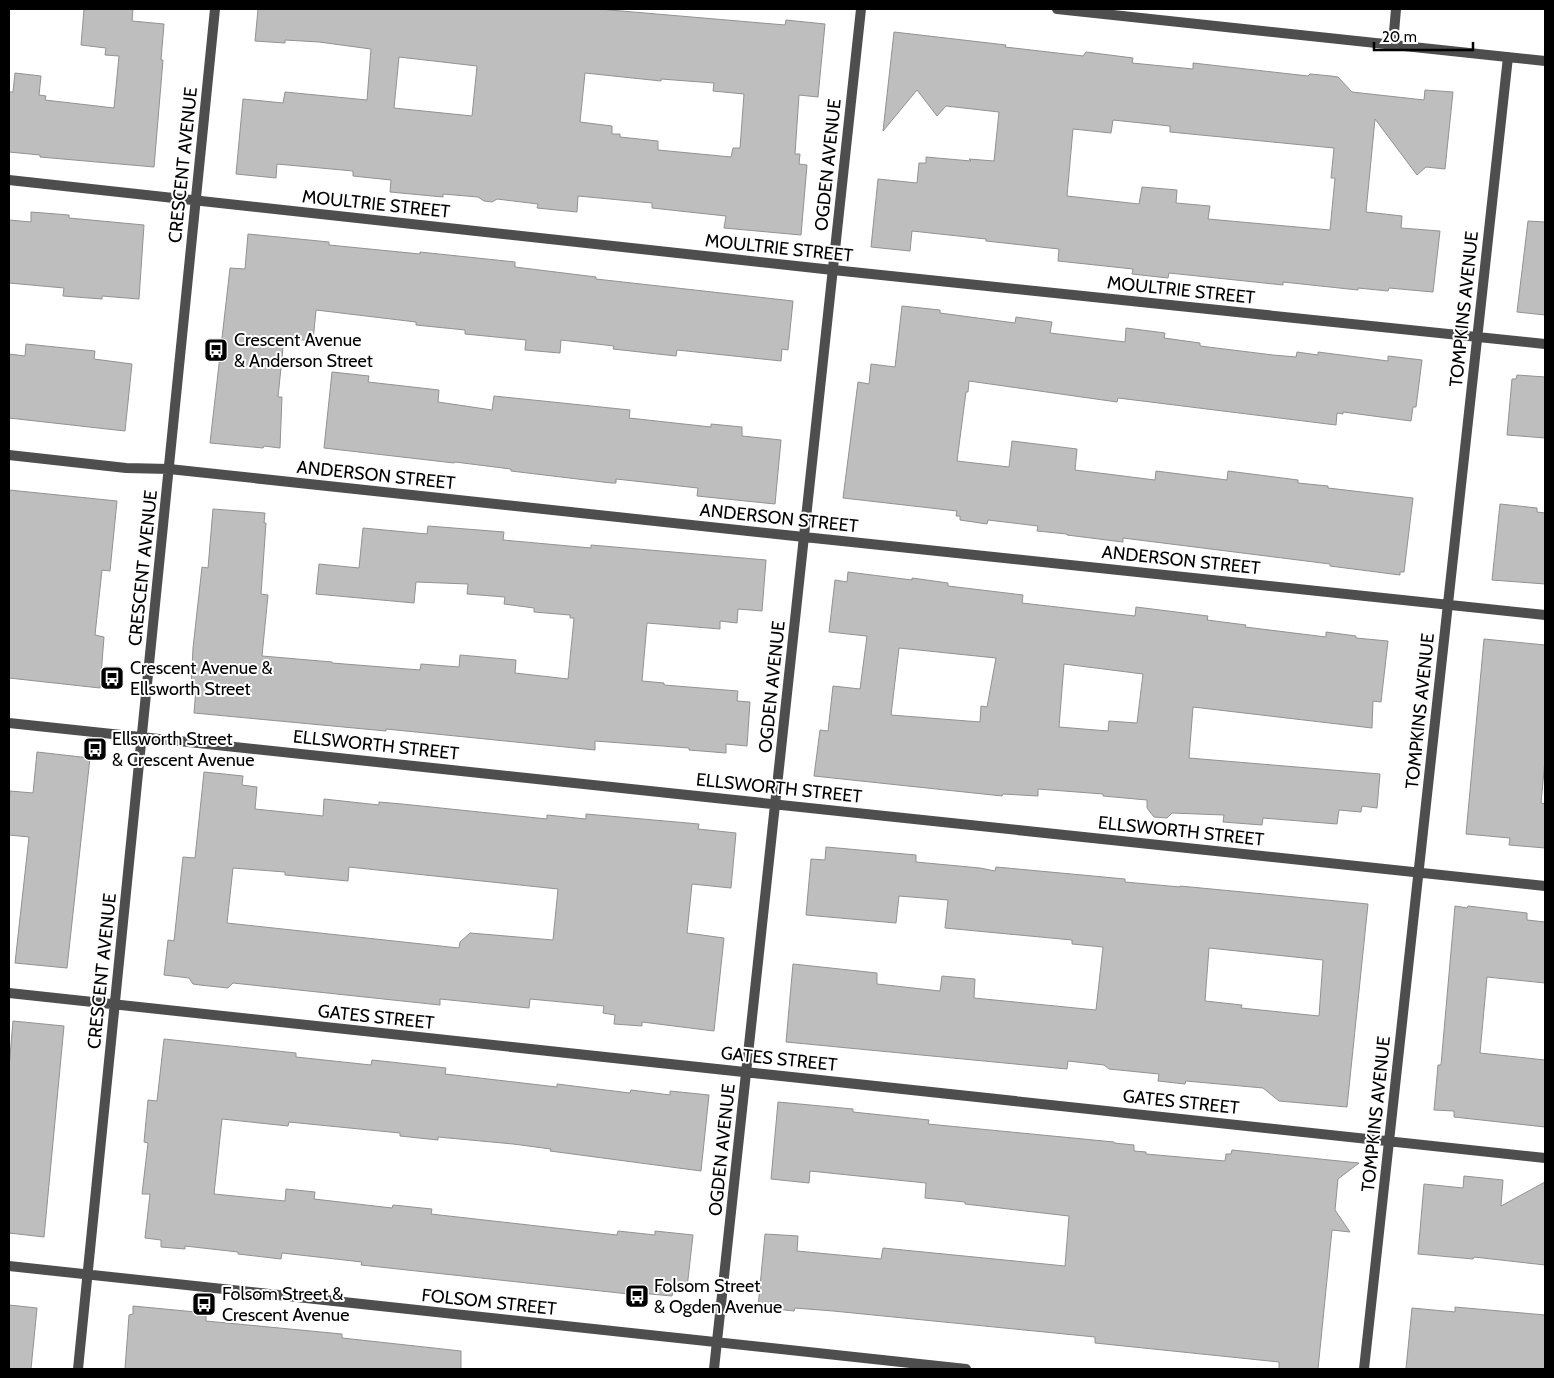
<svg xmlns="http://www.w3.org/2000/svg" width="1554" height="1378" font-family="Cabin,sans-serif">
  <style>
    .building { fill: #bebebe; stroke: #929292; fill-rule: evenodd }
    .lines { fill: none; stroke-linecap: round; stroke-linejoin: round }
    .minor { stroke: #4e4e4e; stroke-width: 10 }
    .labels { text-anchor: middle; stroke-width: 4; stroke-linejoin: round; paint-order: stroke }
    .street-label { font-size: 18px; fill: #000; stroke: #fff }
    .poi-label { font-size: 18px; fill: #000; stroke: #fff; text-anchor: start }
  </style>
  <rect width="100%" height="100%" fill="#fff"/>
  <path class="building" d="M 84,9 L 133,9 L 132,21 L 164,24 L 161,60 L 163,60 L 154,167 L 40,157 L 40,155 L 9,152 L 9,92 L 13,92 L 15,73 L 41,76 L 39,95 L 46,96 L 45,100 L 114,108 L 119,56 L 105,55 L 106,48 L 81,45 Z
    M 258,9 L 598,9 L 785,25 L 786,20 L 825,24 L 818,97 L 799,95 L 795,154 L 800,154 L 799,164 L 807,165 L 801,235 L 724,228 L 726,216 L 652,208 L 652,203 L 578,196 L 577,212 L 537,208 L 538,204 L 497,199 L 492,202 L 484,201 L 478,197 L 443,194 L 443,197 L 390,192 L 391,180 L 353,176 L 353,171 L 277,164 L 276,178 L 236,174 L 243,99 L 283,103 L 285,92 L 367,100 L 371,49 L 319,42 L 285,40 L 285,43 L 255,41 ZM 399,57 L 477,66 L 472,116 L 394,108 ZM 585,73 L 661,81 L 661,79 L 714,83 L 713,91 L 744,94 L 740,148 L 733,148 L 731,157 L 658,150 L 658,141 L 620,137 L 620,134 L 612,134 L 612,126 L 580,122 Z
    M 894,32 L 1006,45 L 1005,47 L 1083,56 L 1086,52 L 1133,58 L 1132,63 L 1193,69 L 1193,63 L 1308,76 L 1310,74 L 1331,76 L 1338,77 L 1352,92 L 1424,100 L 1425,90 L 1453,92 L 1445,169 L 1426,167 L 1417,175 L 1375,119 L 1366,212 L 1402,216 L 1401,228 L 1440,231 L 1433,292 L 1389,288 L 1388,291 L 1358,288 L 1358,290 L 1283,282 L 1283,285 L 1169,273 L 1168,278 L 1132,274 L 1133,269 L 1058,261 L 1059,249 L 986,241 L 986,239 L 912,231 L 910,251 L 871,247 L 878,179 L 917,183 L 919,163 L 926,163 L 926,157 L 971,161 L 969,159 L 994,161 L 999,112 L 946,106 L 937,116 L 917,90 L 883,131 ZM 1113,120 L 1170,126 L 1170,132 L 1334,148 L 1331,178 L 1335,178 L 1330,230 L 1208,219 L 1210,206 L 1176,203 L 1177,190 L 1142,187 L 1139,204 L 1067,196 L 1073,129 L 1111,133 Z
    M 31,212 L 69,215 L 69,218 L 144,225 L 139,299 L 102,296 L 102,299 L 63,296 L 64,288 L 9,283 L 9,220 L 31,222 Z
    M 1528,221 L 1545,222 L 1545,315 L 1517,312 Z
    M 248,234 L 329,242 L 329,245 L 420,254 L 420,252 L 515,262 L 515,267 L 596,277 L 596,279 L 793,301 L 788,350 L 782,349 L 781,361 L 677,350 L 676,356 L 613,349 L 614,346 L 561,340 L 560,353 L 525,350 L 526,340 L 465,334 L 465,330 L 416,325 L 416,322 L 316,310 L 313,341 L 284,338 L 278,397 L 282,397 L 280,448 L 264,446 L 263,448 L 210,443 L 230,268 L 245,269 Z
    M 902,306 L 940,310 L 940,313 L 1015,323 L 1016,317 L 1052,322 L 1050,333 L 1125,342 L 1126,328 L 1165,333 L 1164,338 L 1200,343 L 1200,346 L 1273,355 L 1296,357 L 1297,352 L 1318,355 L 1318,352 L 1388,361 L 1388,356 L 1422,360 L 1416,407 L 1413,407 L 1411,421 L 1343,412 L 1343,414 L 1337,413 L 1336,425 L 1118,398 L 1117,402 L 969,381 L 968,392 L 966,392 L 957,461 L 1009,467 L 1012,441 L 1077,449 L 1075,470 L 1155,480 L 1156,471 L 1227,480 L 1228,471 L 1298,480 L 1298,483 L 1328,486 L 1328,488 L 1413,498 L 1404,572 L 1400,572 L 1400,575 L 1330,566 L 1330,564 L 1123,538 L 1123,542 L 1067,535 L 1067,534 L 1037,531 L 1038,526 L 988,520 L 987,524 L 960,520 L 960,516 L 956,516 L 957,511 L 843,498 L 858,382 L 869,384 L 871,364 L 895,367 Z
    M 26,344 L 95,351 L 94,359 L 132,364 L 125,431 L 9,418 L 9,354 L 25,356 Z
    M 332,372 L 369,376 L 368,382 L 439,390 L 438,402 L 492,410 L 494,396 L 630,410 L 629,418 L 711,427 L 711,424 L 742,427 L 742,436 L 781,440 L 775,504 L 697,496 L 698,488 L 616,479 L 616,483 L 611,483 L 511,471 L 511,469 L 455,462 L 454,463 L 324,448 Z
    M 1517,375 L 1545,377 L 1545,438 L 1507,435 L 1512,379 L 1516,379 Z
    M 9,490 L 117,501 L 110,571 L 102,570 L 95,635 L 104,637 L 100,688 L 9,678 Z
    M 1500,504 L 1537,508 L 1537,512 L 1545,513 L 1545,584 L 1492,580 Z
    M 213,509 L 265,513 L 264,523 L 266,523 L 261,594 L 268,595 L 262,656 L 332,662 L 332,663 L 420,670 L 421,664 L 459,667 L 460,655 L 516,660 L 515,673 L 568,679 L 574,618 L 570,618 L 570,615 L 534,612 L 534,608 L 504,604 L 505,597 L 467,594 L 468,584 L 416,582 L 414,603 L 316,594 L 319,564 L 359,568 L 363,528 L 427,534 L 428,526 L 504,532 L 503,540 L 591,548 L 591,545 L 766,560 L 762,611 L 738,609 L 737,623 L 720,621 L 720,629 L 647,623 L 642,681 L 664,683 L 664,685 L 738,691 L 737,701 L 750,702 L 747,746 L 726,744 L 726,753 L 689,750 L 689,748 L 595,741 L 595,750 L 386,729 L 386,731 L 194,713 L 196,688 L 191,688 L 193,648 L 202,567 L 208,568 Z
    M 848,572 L 912,580 L 912,578 L 948,583 L 948,586 L 1023,595 L 1022,603 L 1135,616 L 1136,607 L 1208,616 L 1207,620 L 1246,625 L 1245,627 L 1326,637 L 1326,632 L 1356,636 L 1356,638 L 1388,641 L 1381,702 L 1373,701 L 1372,728 L 1193,707 L 1189,758 L 1380,774 L 1377,808 L 1362,806 L 1361,812 L 1339,810 L 1337,824 L 1263,818 L 1262,825 L 1223,822 L 1224,815 L 1172,813 L 1167,818 L 1154,817 L 1147,808 L 1147,800 L 1103,796 L 1103,794 L 1038,789 L 1038,796 L 1003,794 L 1002,796 L 814,776 L 820,730 L 828,731 L 833,686 L 860,689 L 867,636 L 829,632 L 835,580 L 847,582 ZM 899,648 L 996,658 L 987,707 L 981,706 L 980,722 L 891,715 ZM 1064,664 L 1143,674 L 1137,723 L 1109,721 L 1108,731 L 1059,727 Z
    M 1484,639 L 1545,645 L 1545,760 L 1541,803 L 1545,804 L 1545,848 L 1509,845 L 1510,838 L 1466,834 Z
    M 37,752 L 90,758 L 67,968 L 15,963 L 29,837 L 9,835 L 9,806 L 10,791 L 33,793 Z
    M 204,772 L 243,776 L 242,785 L 257,787 L 255,809 L 323,816 L 324,799 L 379,805 L 379,802 L 402,804 L 547,819 L 547,815 L 586,819 L 586,814 L 699,824 L 698,829 L 736,833 L 731,888 L 692,884 L 687,933 L 724,938 L 714,1031 L 642,1022 L 642,1026 L 614,1024 L 615,1015 L 603,1013 L 604,1006 L 530,999 L 529,1008 L 440,999 L 440,1005 L 233,983 L 228,988 L 200,985 L 193,984 L 189,978 L 164,975 L 168,940 L 174,941 L 183,857 L 195,858 ZM 349,867 L 558,889 L 553,940 L 470,933 L 460,942 L 459,948 L 227,923 L 233,868 L 285,872 L 285,875 L 348,881 Z
    M 826,847 L 916,855 L 916,862 L 980,868 L 995,871 L 996,867 L 1125,879 L 1125,882 L 1180,887 L 1180,886 L 1368,904 L 1347,1107 L 1279,1101 L 1263,1088 L 1186,1081 L 1185,1084 L 1158,1081 L 1159,1074 L 1109,1069 L 1104,1065 L 1068,1061 L 1067,1069 L 786,1042 L 793,964 L 877,973 L 877,984 L 940,991 L 942,976 L 975,979 L 974,998 L 1096,1010 L 1103,947 L 1072,944 L 1072,940 L 945,928 L 948,900 L 899,896 L 896,923 L 806,915 L 811,859 L 825,860 ZM 1209,948 L 1323,960 L 1319,1016 L 1241,1008 L 1242,1005 L 1205,1001 Z
    M 1455,906 L 1467,908 L 1468,906 L 1527,913 L 1527,920 L 1545,922 L 1545,983 L 1487,977 L 1480,1053 L 1545,1060 L 1545,1127 L 1454,1117 L 1454,1111 L 1434,1110 L 1438,1065 L 1441,1065 Z
    M 13,1021 L 64,1026 L 44,1237 L 9,1233 L 9,1068 Z
    M 164,1039 L 296,1053 L 296,1057 L 371,1065 L 372,1060 L 446,1068 L 445,1074 L 557,1087 L 557,1084 L 630,1093 L 631,1090 L 670,1095 L 670,1091 L 709,1095 L 701,1171 L 550,1151 L 551,1149 L 513,1144 L 438,1137 L 438,1140 L 400,1136 L 400,1133 L 289,1122 L 288,1126 L 222,1119 L 214,1194 L 285,1201 L 286,1189 L 315,1192 L 314,1199 L 392,1208 L 393,1205 L 432,1209 L 431,1214 L 582,1231 L 617,1235 L 618,1231 L 655,1235 L 655,1231 L 693,1235 L 687,1288 L 674,1287 L 672,1296 L 639,1293 L 638,1295 L 361,1265 L 362,1262 L 282,1253 L 281,1259 L 238,1254 L 238,1252 L 185,1246 L 185,1249 L 161,1247 L 161,1240 L 145,1238 L 150,1194 L 142,1194 L 148,1143 L 144,1142 L 148,1100 L 157,1101 Z
    M 778,1102 L 853,1109 L 853,1112 L 929,1120 L 928,1124 L 1114,1142 L 1114,1143 L 1134,1145 L 1134,1151 L 1146,1152 L 1146,1154 L 1225,1161 L 1226,1154 L 1231,1154 L 1232,1150 L 1359,1163 L 1338,1179 L 1335,1210 L 1350,1232 L 1332,1230 L 1318,1369 L 1279,1369 L 1279,1362 L 1095,1343 L 1095,1337 L 833,1311 L 795,1308 L 794,1311 L 758,1307 L 765,1234 L 798,1236 L 797,1251 L 881,1259 L 883,1248 L 1065,1266 L 1069,1216 L 965,1204 L 965,1202 L 925,1198 L 926,1183 L 810,1171 L 809,1183 L 771,1179 Z
    M 1464,1176 L 1503,1180 L 1501,1206 L 1545,1182 L 1545,1265 L 1474,1257 L 1473,1259 L 1418,1254 L 1424,1184 L 1463,1188 Z
    M 9,1305 L 37,1308 L 31,1369 L 9,1369 Z
    M 133,1306 L 206,1313 L 206,1321 L 342,1334 L 342,1338 L 461,1351 L 461,1369 L 125,1369 L 129,1315 L 133,1314 Z
    M 1455,1307 L 1545,1315 L 1545,1369 L 1406,1369 L 1412,1308 L 1455,1312 Z"/>
  <g class="lines">
    <path class="minor" d="M 1057,9 L 1545,61
      M 1393,44 L 1396,9
      M 9,180 L 833,270 L 1545,344
      M 9,455 L 126,468 L 169,469 L 804,537 L 1545,615
      M 9,723 L 1545,886
      M 9,993 L 1545,1158
      M 9,1266 L 966,1369
      M 78,1369 L 215,9
      M 714,1369 L 861,9
      M 1364,1369 L 1508,57"/>
  </g>
  <defs>
    <g id="bus-square" transform="scale(1.25)"><rect x="-9" y="-9" width="18" height="18" rx="4" fill="#000" stroke="#fff"/><path d="M-5-6H5V4H4V6H2V4H-2V6H-4V4H-5ZM-3.5-4V0h7V-4ZM-3.5 1.2v1.5H-2V1.2ZM2 1.2v1.5H3.5V1.2Z" fill="#fff"/></g>
  </defs>
  <g fill-rule="evenodd">
    <use href="#bus-square" x="216" y="350"/>
    <use href="#bus-square" x="112" y="678"/>
    <use href="#bus-square" x="95" y="749"/>
    <use href="#bus-square" x="637" y="1296"/>
    <use href="#bus-square" x="204" y="1304"/>
  </g>
  <g class="labels">
    <g class="street-label">
      <text transform="translate(183 165) rotate(-84)" y="6">CRESCENT AVENUE</text>
      <text transform="translate(828 165) rotate(-84)" y="6">OGDEN AVENUE</text>
      <text transform="translate(376 204) rotate(6)" y="6">MOULTRIE STREET</text>
      <text transform="translate(779 248) rotate(6)" y="6">MOULTRIE STREET</text>
      <text transform="translate(1181 290) rotate(6)" y="6">MOULTRIE STREET</text>
      <text transform="translate(1464 309) rotate(-84)" y="6">TOMPKINS AVENUE</text>
      <text transform="translate(376 475) rotate(6)" y="6">ANDERSON STREET</text>
      <text transform="translate(779 518) rotate(6)" y="6">ANDERSON STREET</text>
      <text transform="translate(1181 560) rotate(6)" y="6">ANDERSON STREET</text>
      <text transform="translate(143 568) rotate(-84)" y="6">CRESCENT AVENUE</text>
      <text transform="translate(772 687) rotate(-84)" y="6">OGDEN AVENUE</text>
      <text transform="translate(1420 711) rotate(-84)" y="6">TOMPKINS AVENUE</text>
      <text transform="translate(376 745) rotate(6)" y="6">ELLSWORTH STREET</text>
      <text transform="translate(779 788) rotate(6)" y="6">ELLSWORTH STREET</text>
      <text transform="translate(1181 831) rotate(6)" y="6">ELLSWORTH STREET</text>
      <text transform="translate(102 971) rotate(-84)" y="6">CRESCENT AVENUE</text>
      <text transform="translate(376 1017) rotate(6)" y="6">GATES STREET</text>
      <text transform="translate(779 1059) rotate(6)" y="6">GATES STREET</text>
      <text transform="translate(1181 1102) rotate(6)" y="6">GATES STREET</text>
      <text transform="translate(1376 1114) rotate(-84)" y="6">TOMPKINS AVENUE</text>
      <text transform="translate(722 1150) rotate(-84)" y="6">OGDEN AVENUE</text>
      <text transform="translate(489 1302) rotate(6)" y="6">FOLSOM STREET</text>
    </g>
    <g class="poi-label">
      <text x="234" y="346">Crescent Avenue<tspan x="234" dy="21">&amp; Anderson Street</tspan></text>
      <text x="130" y="674">Crescent Avenue &amp;<tspan x="130" dy="21">Ellsworth Street</tspan></text>
      <text x="112" y="745">Ellsworth Street<tspan x="112" dy="21">&amp; Crescent Avenue</tspan></text>
      <text x="654" y="1292">Folsom Street<tspan x="654" dy="21">&amp; Ogden Avenue</tspan></text>
      <text x="222" y="1300">Folsom Street &amp;<tspan x="222" dy="21">Crescent Avenue</tspan></text>
    </g>
  </g>
  <rect width="1554" height="1378" fill="none" stroke="#000000" stroke-width="20"/>
  <path d="M1374 42v8h99v-8" fill="none" stroke="#000000" stroke-width="2.5"/>
  <text x="1382" y="42" font-size="15" fill="#000000" stroke="#ffffff" stroke-width="4" paint-order="stroke">20 m</text>
</svg>
